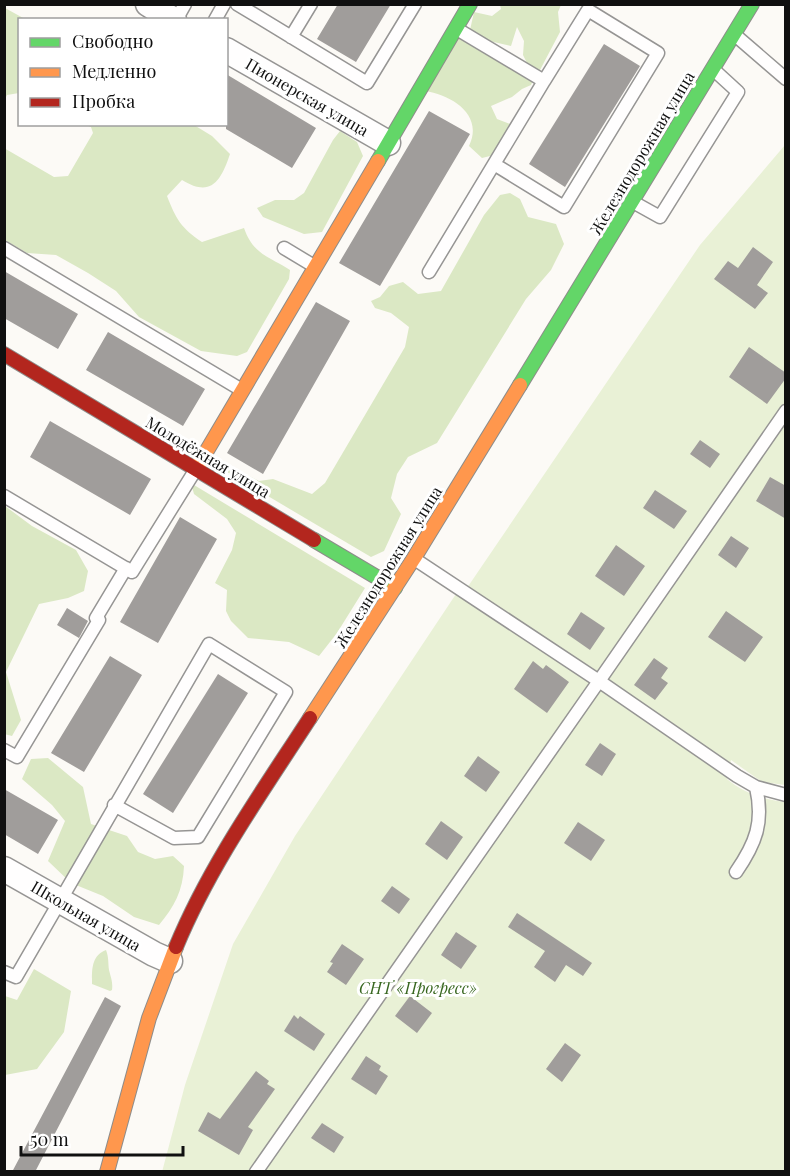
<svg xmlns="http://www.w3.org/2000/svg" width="790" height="1176" font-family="'Playfair Display',serif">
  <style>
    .green { fill: #e9f1d6 }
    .forest { fill: #dbe8c4 }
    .building { fill: #a09d9b }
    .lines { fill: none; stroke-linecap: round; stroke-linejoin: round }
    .lane-casing { stroke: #969594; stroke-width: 15 }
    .street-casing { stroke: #969594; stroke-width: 27 }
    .fast-casing { stroke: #8d8c8a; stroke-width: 16 }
    .slow-casing { stroke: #8d8c8a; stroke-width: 16 }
    .jam-casing { stroke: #8d8c8a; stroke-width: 16 }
    .lane { stroke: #fffefe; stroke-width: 12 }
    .street { stroke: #fffefe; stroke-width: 24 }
    .fast { stroke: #63d668; stroke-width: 14 }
    .slow { stroke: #ff974d; stroke-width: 14 }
    .jam { stroke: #b3261e; stroke-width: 14 }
    .labels { text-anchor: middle; stroke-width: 6; stroke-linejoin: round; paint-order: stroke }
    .street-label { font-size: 16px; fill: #101010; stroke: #fff }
    .park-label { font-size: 16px; font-style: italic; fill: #386720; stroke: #fff }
  </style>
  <rect width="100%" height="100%" fill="#fcfaf6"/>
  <path class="green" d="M 785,145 L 785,785 L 762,782 L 731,760 L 727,779 C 743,793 765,800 785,802 L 785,1171 L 162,1172 L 185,1085 L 233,944 L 295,836 L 456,594 L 469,585 L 700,245 Z"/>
  <path class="forest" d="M 500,5 L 561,5 L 558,12 L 560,32 L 540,70 L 529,67 L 523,55 L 524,41 L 517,27 L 511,46 L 485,40 L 470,30 L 474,12 L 492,16 L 501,9 Z
    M 5,8 L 25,19 L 20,20 L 19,93 L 7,95 L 5,99 Z
    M 456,35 L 533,80 L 531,85 L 522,89 L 512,97 L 491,106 L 497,119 L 513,125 L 494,155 L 482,158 L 469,146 C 484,115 452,95 425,91 Z
    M 86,125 L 194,125 L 212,136 L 230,154 C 221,181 211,198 182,180 L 167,196 C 176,219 181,228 202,242 L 244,228 C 253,254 268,256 290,270 L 289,279 L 247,352 L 237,356 L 201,351 L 139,317 L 116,291 L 88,273 L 56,255 L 27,253 L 5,240 L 4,148 L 54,177 L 68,176 L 93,133 L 91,127 Z
    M 340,131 L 357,142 L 363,156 L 322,232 L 304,234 L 263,217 L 257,208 L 275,200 L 294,200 L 304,193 L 333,140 Z
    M 510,193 L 520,199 L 528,217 L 556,224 L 564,244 L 551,270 L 526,299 L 437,443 L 408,457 L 397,474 L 391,498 L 401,514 L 384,551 L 371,557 L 217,466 L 230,466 L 259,481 L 273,479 L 312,494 L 325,483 L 405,347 L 409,327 L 391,313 L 375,308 L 371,301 L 380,297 L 389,286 L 403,282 L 418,294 L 441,291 L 484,215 L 500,195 Z
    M 194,485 L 365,588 L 337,633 L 319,656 L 289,642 L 248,638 L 231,621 L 226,611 L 227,590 L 215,583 L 232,550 L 236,533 L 227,519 L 194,494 L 192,487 Z
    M 5,506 L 32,526 L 76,550 L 88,571 L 84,591 L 68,598 L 39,604 L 6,672 L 21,720 L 12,736 L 4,734 Z
    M 48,758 L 83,787 L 91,824 L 127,836 L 138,852 L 155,859 L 173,856 L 184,866 C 183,891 174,907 159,925 L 134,917 L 103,896 L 71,883 L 48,861 L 65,821 L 52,805 L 22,779 L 31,759 Z
    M 106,950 C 109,958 108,963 109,970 C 111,978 113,982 112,990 L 110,991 L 92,984 C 92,970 91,956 106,950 Z
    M 34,969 L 71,991 L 64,1032 L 37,1069 L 5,1075 L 5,996 L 17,1000 Z"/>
  <path class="building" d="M 338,4 L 391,4 L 356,62 L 317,39 Z
    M 604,44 L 640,66 L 565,187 L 529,164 Z
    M 226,74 L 316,128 L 292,168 L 226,129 Z
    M 429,111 L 470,134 L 380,286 L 339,263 Z
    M 753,247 L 773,262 L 757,285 L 768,293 L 755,309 L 714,279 L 728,261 L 738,268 Z
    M 4,271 L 78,314 L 58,349 L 4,318 Z
    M 316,302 L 350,321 L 263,474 L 227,453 Z
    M 108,332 L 205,389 L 183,426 L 86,370 Z
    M 749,347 L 786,373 L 786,378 L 767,404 L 729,377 Z
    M 50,421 L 151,479 L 130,515 L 30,457 Z
    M 700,440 L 720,454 L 710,468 L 690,454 Z
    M 770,477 L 786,486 L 786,519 L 756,501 Z
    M 655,490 L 687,511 L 674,529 L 643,508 Z
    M 180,517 L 217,539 L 158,643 L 120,622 Z
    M 731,536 L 749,548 L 736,568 L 718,555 Z
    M 616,545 L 645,566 L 624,596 L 595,576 Z
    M 67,608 L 88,621 L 79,638 L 57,625 Z
    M 726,611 L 763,637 L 745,662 L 708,637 Z
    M 581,612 L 605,628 L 590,650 L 567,634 Z
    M 110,656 L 142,675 L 84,772 L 51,753 Z
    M 654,658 L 668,668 L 661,678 L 668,683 L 655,700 L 634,685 Z
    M 533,661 L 543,669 L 546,665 L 569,682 L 547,713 L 514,689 Z
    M 218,674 L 248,693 L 173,813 L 143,794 Z
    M 600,743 L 616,754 L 602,776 L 585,765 Z
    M 478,756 L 500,772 L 486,792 L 464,776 Z
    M 4,789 L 58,820 L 38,854 L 4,834 Z
    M 441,821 L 463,837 L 447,860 L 425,844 Z
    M 578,822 L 605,840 L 591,861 L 564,843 Z
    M 392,886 L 410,899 L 399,914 L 381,901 Z
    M 517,913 L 592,963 L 583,976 L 566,965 L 555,982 L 534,967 L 545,951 L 508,927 Z
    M 456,932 L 477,946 L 461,969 L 441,955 Z
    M 342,944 L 364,959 L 346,985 L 327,972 L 333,963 L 330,962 Z
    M 410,996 L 432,1013 L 417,1033 L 395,1016 Z
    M 105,997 L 121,1006 L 35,1172 L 12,1172 Z
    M 294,1015 L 298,1019 L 300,1016 L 325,1034 L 314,1051 L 284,1031 Z
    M 565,1043 L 581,1055 L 562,1082 L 546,1069 Z
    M 366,1056 L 381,1066 L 379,1070 L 388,1076 L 376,1095 L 351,1079 Z
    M 256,1071 L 269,1081 L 267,1084 L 275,1089 L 248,1127 L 253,1130 L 239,1155 L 198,1131 L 208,1112 L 220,1119 Z
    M 322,1123 L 344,1137 L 334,1153 L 311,1138 Z"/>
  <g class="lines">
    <g class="lane-casing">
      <path id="lane" d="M 237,4 L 367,83 L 415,4
        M 176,20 L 185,4
        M 215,20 L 224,4
        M 457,29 L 544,81 L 494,164 L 564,207 L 658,53 L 588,10 L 544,81
        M 735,35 L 786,79
        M 291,37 L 311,4
        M 633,202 L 660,217 L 738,92 L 714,70
        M 4,248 L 240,389
        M 284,248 L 314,266
        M 429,272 L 494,164
        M 4,496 L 132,572 L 196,469
        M 416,560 L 599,681 L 786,411
        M 4,750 L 17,757 L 99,620 L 96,618 L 126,568
        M 736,872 C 756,843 764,822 756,787
        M 4,972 L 16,977 L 209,644 L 286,692 L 198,837 L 174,838 L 114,805
        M 256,1172 L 599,681 L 737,776 L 756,787 L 786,795"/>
    </g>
    <g class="street-casing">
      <path id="street" d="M 148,4 L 174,20
        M 226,50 L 388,143
        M 4,869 L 154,954 L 170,961"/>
    </g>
    <g class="fast-casing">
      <path id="fast" d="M 378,161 L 470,4
        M 520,385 L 752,4
        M 314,540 L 395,588"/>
    </g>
    <g class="slow-casing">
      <path id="slow" d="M 196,469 L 378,161
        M 310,718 L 414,558 L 520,385
        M 107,1172 L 149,1018 L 176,947"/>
    </g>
    <g class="jam-casing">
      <path id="jam" d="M 4,354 L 314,540
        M 176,947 C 210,865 262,792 310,718"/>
    </g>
    <use href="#lane" class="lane"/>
    <use href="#street" class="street"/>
    <use href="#fast" class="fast"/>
    <use href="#slow" class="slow"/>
    <use href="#jam" class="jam"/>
  </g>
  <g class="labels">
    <g class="street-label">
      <text transform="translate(307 97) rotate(30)" y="6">Пионерская улица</text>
      <text transform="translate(642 153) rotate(-59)" y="6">Железнодорожная улица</text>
      <text transform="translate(208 457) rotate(31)" y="6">Молодёжная улица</text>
      <text transform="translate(388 567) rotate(-58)" y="6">Железнодорожная улица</text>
      <text transform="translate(86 916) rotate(30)" y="6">Школьная улица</text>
    </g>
    <g class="park-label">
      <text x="418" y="994">СНТ «Прогресс»</text>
    </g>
  </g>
  <rect width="790" height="1176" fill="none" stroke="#101010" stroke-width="12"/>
  <rect x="18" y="18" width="210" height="108" fill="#ffffff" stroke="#9f9f9f" stroke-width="1.5"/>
  <rect x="30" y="38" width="30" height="9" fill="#63d668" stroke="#9f9f9f" stroke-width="1.5"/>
  <text x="72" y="48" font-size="18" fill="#101010">Свободно</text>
  <rect x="30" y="68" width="30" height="9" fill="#ff974d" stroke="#9f9f9f" stroke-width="1.5"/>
  <text x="72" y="78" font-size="18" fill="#101010">Медленно</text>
  <rect x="30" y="98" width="30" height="9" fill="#b3261e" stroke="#9f9f9f" stroke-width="1.5"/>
  <text x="72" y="108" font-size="18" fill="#101010">Пробка</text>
  <path d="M21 1146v9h162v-9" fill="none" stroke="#101010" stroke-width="3"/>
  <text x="30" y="1146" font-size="18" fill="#101010" stroke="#ffffff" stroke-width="4.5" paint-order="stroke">50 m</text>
</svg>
